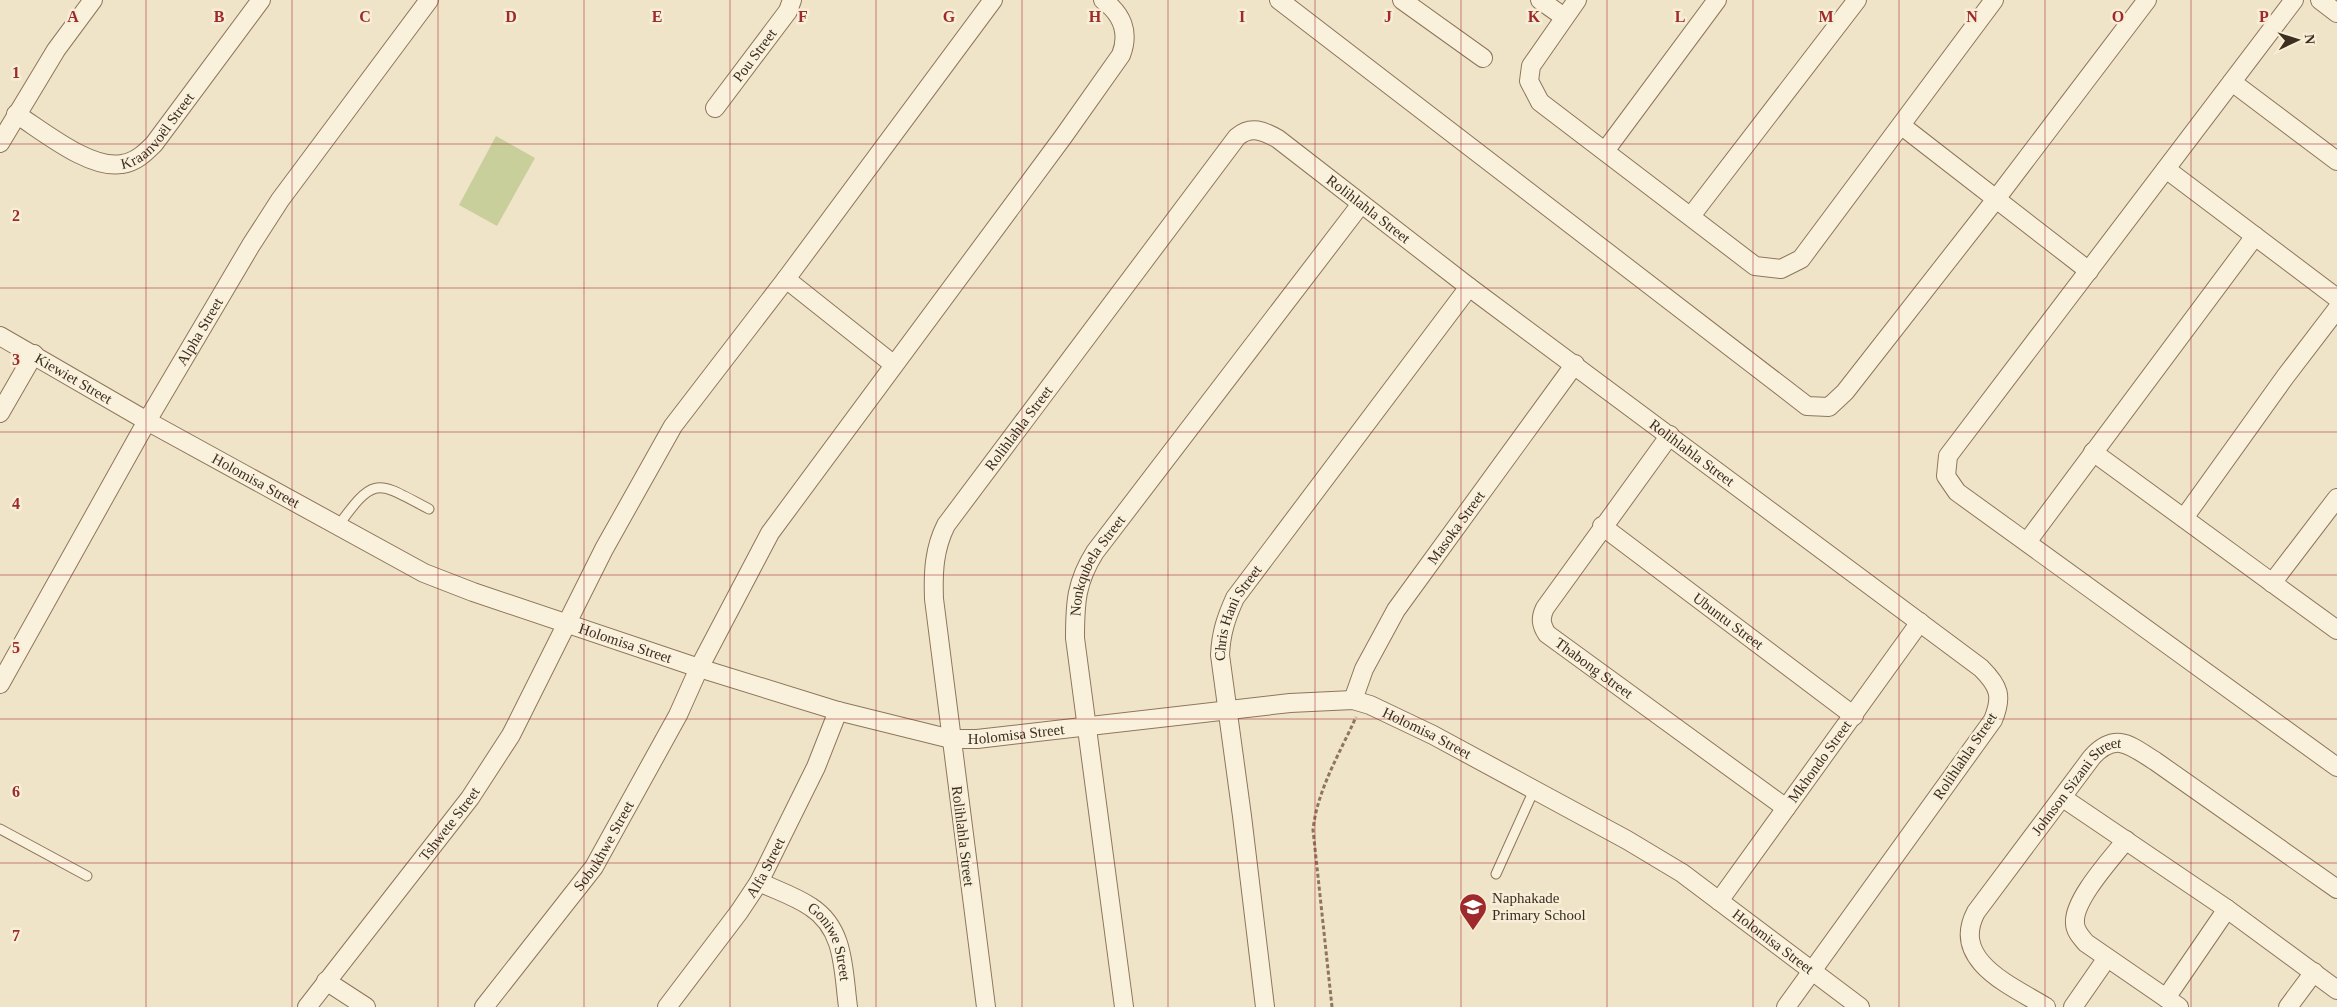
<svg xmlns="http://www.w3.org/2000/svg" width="2337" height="1007" font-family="Georgia,serif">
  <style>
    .green { fill: #c9cf9b }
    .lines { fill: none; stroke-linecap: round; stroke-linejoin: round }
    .lane-casing { stroke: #8d765c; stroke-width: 11 }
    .street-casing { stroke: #8d765c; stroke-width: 20 }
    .path { stroke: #8d765c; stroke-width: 3; stroke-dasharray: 4 2.5; stroke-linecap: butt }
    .lane { stroke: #faf1dc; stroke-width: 9 }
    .street { stroke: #faf1dc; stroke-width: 18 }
    .grid { fill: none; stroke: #9e2a2b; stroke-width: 1; stroke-opacity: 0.55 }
    .labels { text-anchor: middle; stroke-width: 5; stroke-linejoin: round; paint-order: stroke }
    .street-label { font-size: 15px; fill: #3d2e20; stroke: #f7eed8 }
    .poi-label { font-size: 15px; fill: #3d2e20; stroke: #f7eed8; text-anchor: start }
    .grid-label { font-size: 16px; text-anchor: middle; font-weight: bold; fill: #9e2a2b; stroke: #f7eed8; stroke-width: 5; stroke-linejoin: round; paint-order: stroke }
  </style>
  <rect width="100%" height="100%" fill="#f0e4c8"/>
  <path class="green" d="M 496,136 L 535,158 L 497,226 L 459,205 Z"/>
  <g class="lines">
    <g class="lane-casing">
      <path id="lane" d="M 338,526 C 375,475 376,481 429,509
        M 0,829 L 87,876
        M 1496,874 L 1534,790"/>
    </g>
    <g class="street-casing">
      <g id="street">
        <path d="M 1279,0 L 1807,406 L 1829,407 L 1845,392 L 1996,199 L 2147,0"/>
        <path d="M 1402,0 L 1483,58"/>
        <path d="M 1540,0 L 1564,17"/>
        <path d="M 1577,0 L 1531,66 L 1529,81 L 1540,102 L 1755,266 L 1781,269 L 1801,259 L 1994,0"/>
        <path d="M 2294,0 L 1948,456 L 1946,476 L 1957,492 L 2337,767"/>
        <path d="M 2320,0 L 2337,13"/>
        <path d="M 2232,82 L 2337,161"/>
        <path id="s1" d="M 715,108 L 788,11 L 792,0"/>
        <path id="s2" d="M 16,114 C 43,131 90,170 122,164 C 136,162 145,153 154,144 L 261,0"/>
        <path d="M 1902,126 L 2089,271"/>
        <path d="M 0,143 L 56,50 L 93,0"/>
        <path d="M 1605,151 L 1717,0"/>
        <path d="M 2166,169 L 2337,298"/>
        <path d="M 1691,216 L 1857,0"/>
        <path d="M 786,279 L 893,364"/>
        <path id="s3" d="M 0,336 L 147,421 L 424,573 L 473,592 L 699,668 L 838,711 L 951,739 L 977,739 L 1290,703 L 1353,700 L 1370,705 L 1433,735 L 1627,840 L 1682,873 L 1860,1007"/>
        <path d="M 0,413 L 34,354"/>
        <path id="s4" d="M 1670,435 L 1545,608 C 1540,618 1541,625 1547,634 L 1786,808"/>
        <path d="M 2093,452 L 2337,630"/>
        <path d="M 2184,518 L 2285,377 L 2337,309"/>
        <path id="s5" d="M 1602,526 L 1854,716"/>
        <path d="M 2027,542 L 2255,236"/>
        <path d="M 2272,583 L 2337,498"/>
        <path id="s6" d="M 0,684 L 147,421 L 251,245 L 280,200 L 429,0"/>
        <path id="s7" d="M 1353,700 L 1364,669 L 1396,610 L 1575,364"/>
        <path d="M 2063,798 L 2227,909 L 2337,990"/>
        <path d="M 2126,840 C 2112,858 2073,900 2075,923 C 2075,931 2081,937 2086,943 L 2179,1007"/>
        <path id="s8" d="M 759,882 C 776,890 795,896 811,907 C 845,929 843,970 848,1007"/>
        <path id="s9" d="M 1719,901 L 1920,622"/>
        <path d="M 326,981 L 366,1007"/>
        <path d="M 2166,998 L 2227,909"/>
        <path id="s10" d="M 307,1007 L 470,798 L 511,735 L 604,549 L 673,426 L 786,279 L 993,0"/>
        <path id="s11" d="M 484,1007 L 594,867 L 678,715 L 699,668 L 770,533 L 1063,137 L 1121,55 C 1130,32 1122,14 1103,0"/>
        <path id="s12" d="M 667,1007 L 739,912 L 759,882 L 816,767 L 838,711"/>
        <path id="s13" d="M 986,1007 L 934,599 C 933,572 934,549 946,525 L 1237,137 C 1251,125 1264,131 1278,139 L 1469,287 L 1981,668 C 1999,686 2003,696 1993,720 L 1786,1007"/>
        <path id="s14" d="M 1124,1007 L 1075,638 C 1075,603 1076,582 1095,552 L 1361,204"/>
        <path id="s15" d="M 1265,1007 L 1242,816 L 1220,655 C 1221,633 1226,618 1235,598 L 1469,287"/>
        <path id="s16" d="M 2046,1007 C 2012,986 1950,961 1976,912 L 2092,757 C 2116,731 2131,746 2155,761 L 2337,889"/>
        <path d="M 2073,1007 L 2107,958"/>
        <path d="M 2288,1007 L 2314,972"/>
      </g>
    </g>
    <path class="path" d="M 1332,1007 L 1313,830 C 1317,790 1340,753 1356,717"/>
    <use href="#lane" class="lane"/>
    <use href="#street" class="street"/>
  </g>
  <path class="grid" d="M 146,0 L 146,1007M 292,0 L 292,1007M 438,0 L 438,1007M 584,0 L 584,1007M 730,0 L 730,1007M 876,0 L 876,1007M 1022,0 L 1022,1007M 1168,0 L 1168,1007M 1315,0 L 1315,1007M 1461,0 L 1461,1007M 1607,0 L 1607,1007M 1753,0 L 1753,1007M 1899,0 L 1899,1007M 2045,0 L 2045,1007M 2191,0 L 2191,1007M 0,144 L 2337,144M 0,288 L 2337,288M 0,432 L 2337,432M 0,575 L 2337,575M 0,719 L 2337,719M 0,863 L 2337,863"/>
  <defs>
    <g id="school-pin" transform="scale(1.4375)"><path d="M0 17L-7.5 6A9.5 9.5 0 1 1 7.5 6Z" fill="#9e2a2b" stroke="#f7eed8"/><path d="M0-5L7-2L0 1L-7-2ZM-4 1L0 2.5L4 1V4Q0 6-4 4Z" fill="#fff"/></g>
  </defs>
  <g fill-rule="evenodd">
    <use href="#school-pin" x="1473" y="907"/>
  </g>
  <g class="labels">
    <g class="street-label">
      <text dy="5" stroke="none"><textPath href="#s1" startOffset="66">Pou Street</textPath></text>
      <text dy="5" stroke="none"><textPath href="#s2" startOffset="169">Kraanvoël Street</textPath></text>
      <text dy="5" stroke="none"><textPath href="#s13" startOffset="1131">Rolihlahla Street</textPath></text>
      <text dy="5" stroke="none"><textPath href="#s6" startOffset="405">Alpha Street</textPath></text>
      <text dy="5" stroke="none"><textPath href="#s3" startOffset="85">Kiewiet Street</textPath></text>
      <text dy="5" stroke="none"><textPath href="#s13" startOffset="608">Rolihlahla Street</textPath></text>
      <text dy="5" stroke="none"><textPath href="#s13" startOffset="1536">Rolihlahla Street</textPath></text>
      <text dy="5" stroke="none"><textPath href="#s3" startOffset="294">Holomisa Street</textPath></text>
      <text dy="5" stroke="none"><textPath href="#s7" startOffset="202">Masoka Street</textPath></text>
      <text dy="5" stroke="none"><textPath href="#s14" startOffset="450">Nonkqubela Street</textPath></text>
      <text dy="5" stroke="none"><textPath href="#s15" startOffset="401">Chris Hani Street</textPath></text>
      <text dy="5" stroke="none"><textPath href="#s5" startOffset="158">Ubuntu Street</textPath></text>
      <text dy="5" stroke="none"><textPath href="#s3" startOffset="699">Holomisa Street</textPath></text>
      <text dy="5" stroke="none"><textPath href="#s4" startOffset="299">Thabong Street</textPath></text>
      <text dy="5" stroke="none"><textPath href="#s3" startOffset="1524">Holomisa Street</textPath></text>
      <text dy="5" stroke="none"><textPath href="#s3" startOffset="1104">Holomisa Street</textPath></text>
      <text transform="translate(1965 756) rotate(-56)" y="5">Rolihlahla Street</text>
      <text dy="5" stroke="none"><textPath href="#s9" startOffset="172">Mkhondo Street</textPath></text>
      <text dy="5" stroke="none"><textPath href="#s16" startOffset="296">Johnson Sizani Street</textPath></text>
      <text dy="5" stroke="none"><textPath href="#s10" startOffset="232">Tshwete Street</textPath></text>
      <text transform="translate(963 836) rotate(83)" y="5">Rolihlahla Street</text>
      <text dy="5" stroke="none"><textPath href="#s11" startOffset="201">Sobukhwe Street</textPath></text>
      <text dy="5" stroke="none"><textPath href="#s12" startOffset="171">Alfa Street</textPath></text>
      <text dy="5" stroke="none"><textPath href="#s3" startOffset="1929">Holomisa Street</textPath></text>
      <text dy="5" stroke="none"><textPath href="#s8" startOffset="99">Goniwe Street</textPath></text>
    </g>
    <g class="poi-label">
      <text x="1492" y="903">Naphakade<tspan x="1492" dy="17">Primary School</tspan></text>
    </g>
  </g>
  <g class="grid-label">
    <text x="73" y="22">A</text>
    <text x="219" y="22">B</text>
    <text x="365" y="22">C</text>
    <text x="511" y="22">D</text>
    <text x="657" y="22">E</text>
    <text x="803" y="22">F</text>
    <text x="949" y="22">G</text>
    <text x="1095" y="22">H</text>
    <text x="1242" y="22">I</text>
    <text x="1388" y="22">J</text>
    <text x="1534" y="22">K</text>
    <text x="1680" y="22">L</text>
    <text x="1826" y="22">M</text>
    <text x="1972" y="22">N</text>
    <text x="2118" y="22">O</text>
    <text x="2264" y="22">P</text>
    <text x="16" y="78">1</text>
    <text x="16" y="221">2</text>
    <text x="16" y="365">3</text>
    <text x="16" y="509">4</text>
    <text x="16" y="653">5</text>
    <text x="16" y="797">6</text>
    <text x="16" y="941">7</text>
  </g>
  <g transform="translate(2297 40) rotate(86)" stroke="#f7eed8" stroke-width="4" paint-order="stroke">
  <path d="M0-4L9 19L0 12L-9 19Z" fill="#3d2e20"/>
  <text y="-8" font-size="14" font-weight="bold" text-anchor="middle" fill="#3d2e20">N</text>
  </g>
</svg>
